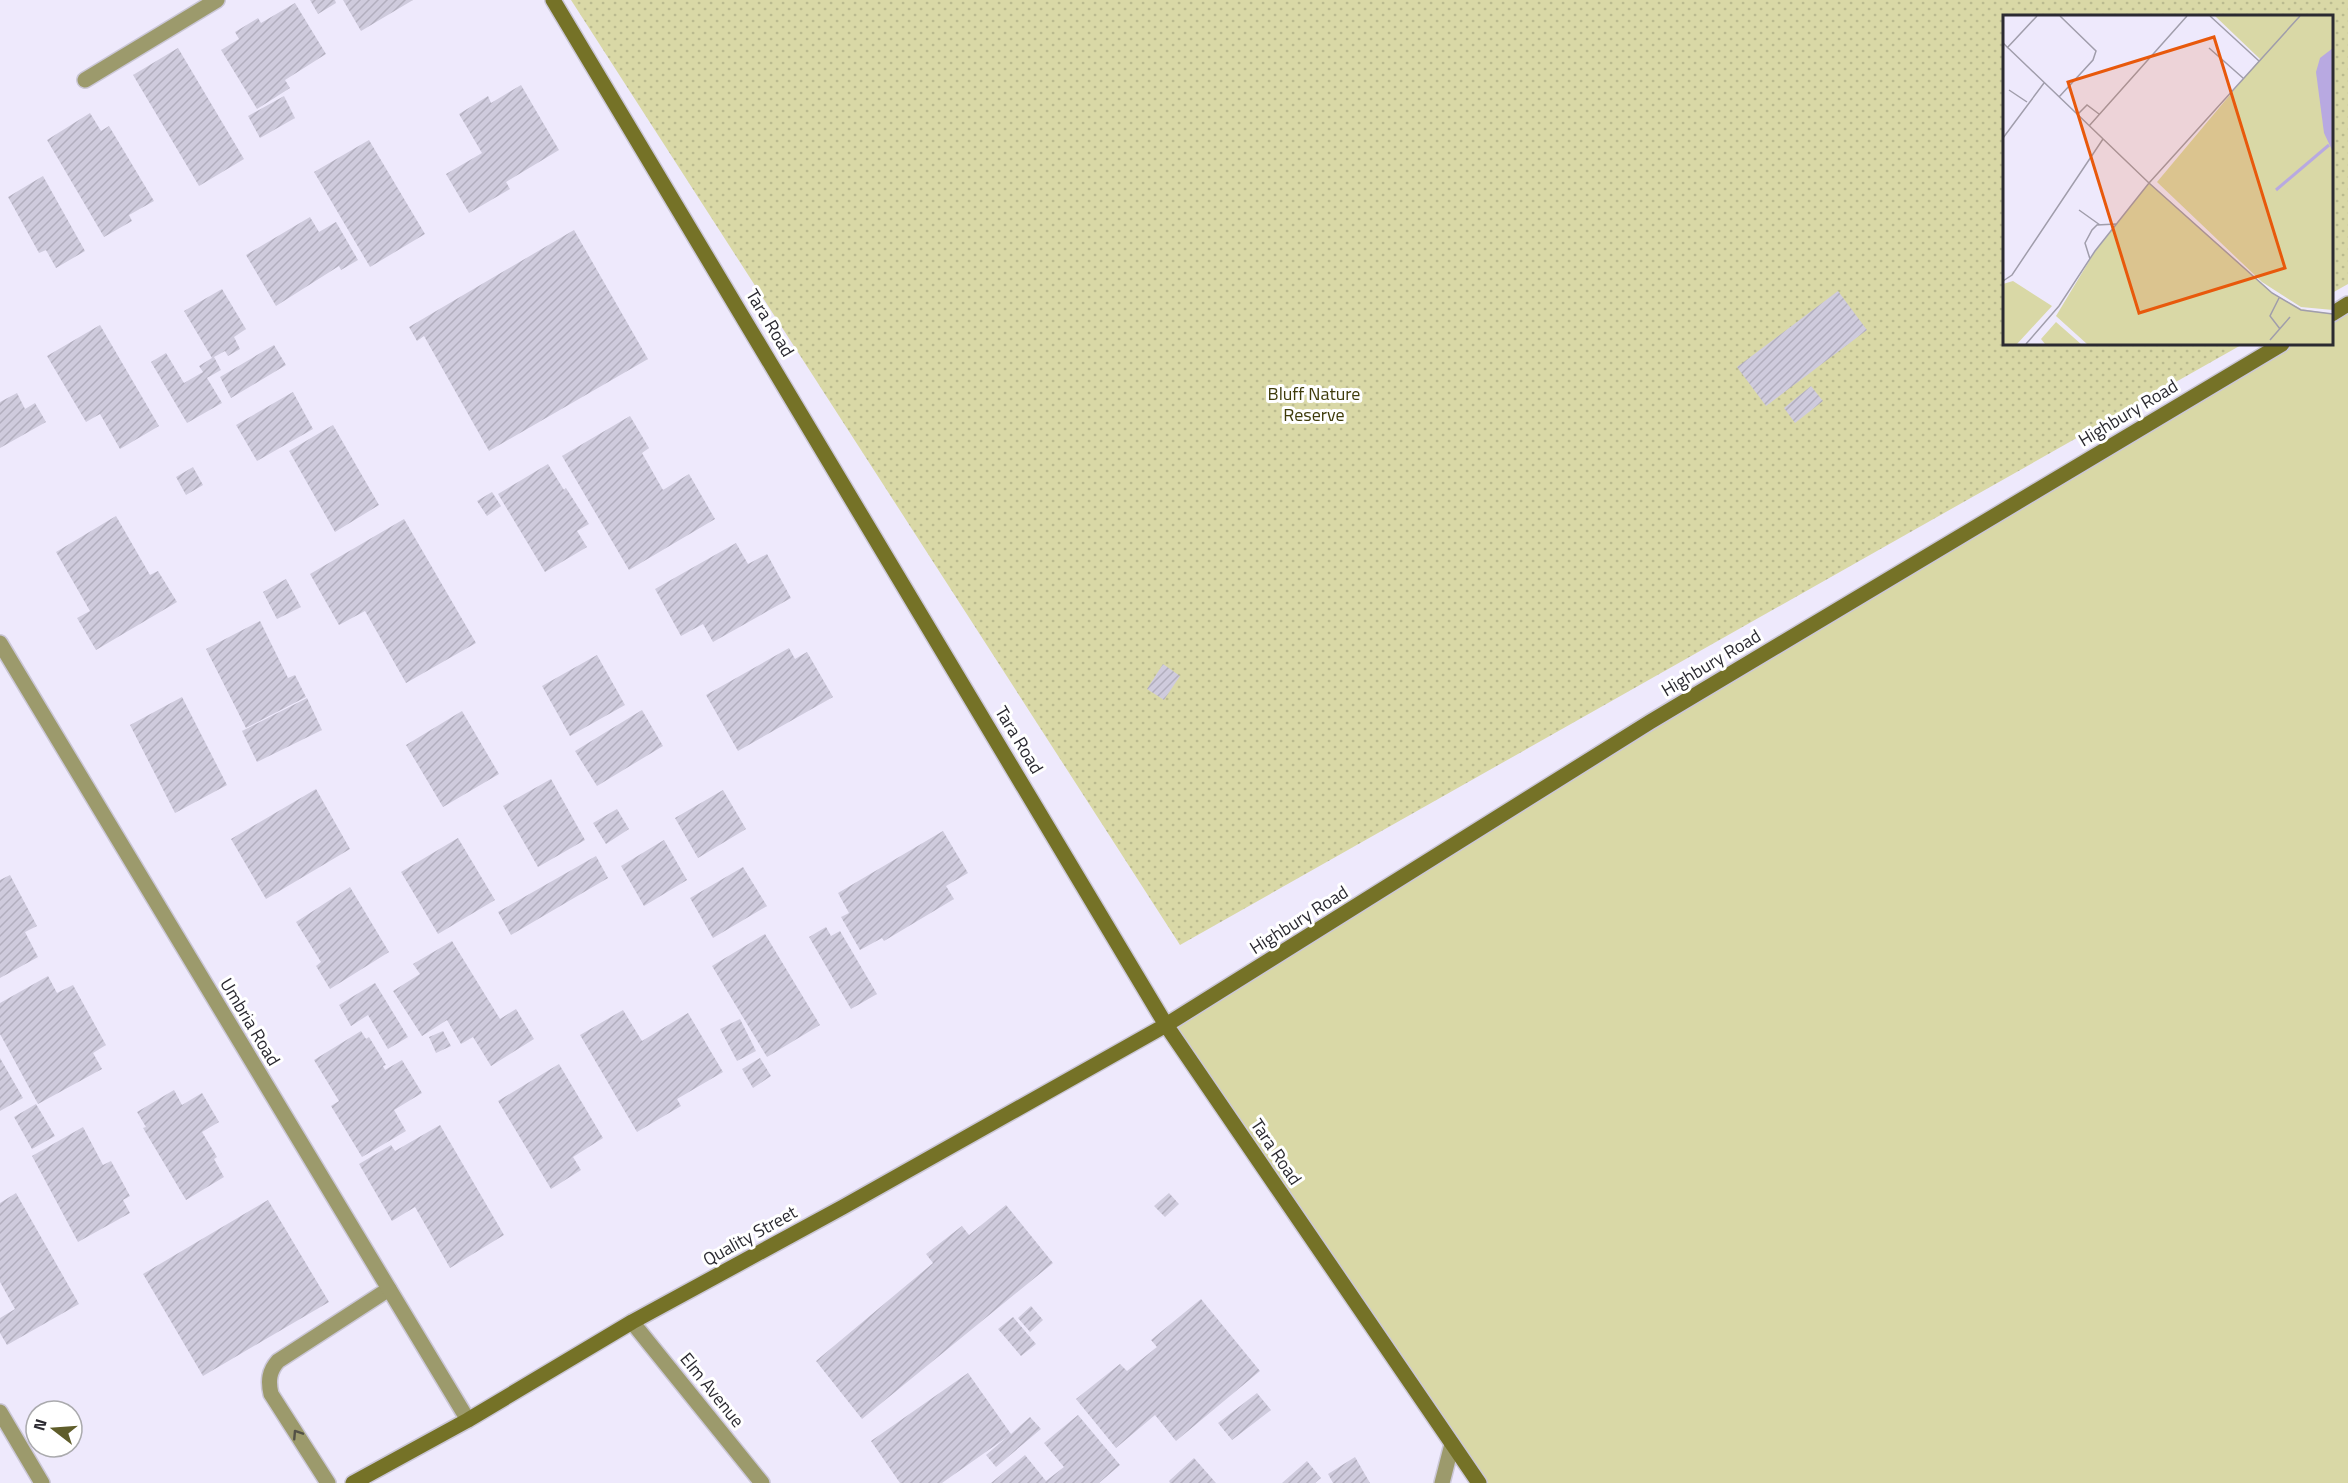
<svg xmlns="http://www.w3.org/2000/svg" width="2348" height="1483" font-family="'Titillium Web',sans-serif">
  <style>
    .green { fill: url(#green-dots) }
    .pitch { fill: #d9d8a6 }
    .building { fill: url(#building-hatch) }
    .lines { fill: none; stroke-linecap: round; stroke-linejoin: round }
    .lane-casing { stroke: #cbc7d7; stroke-width: 18 }
    .street-casing { stroke: #cbc7d7; stroke-width: 18 }
    .secondary-casing { stroke: #cbc7d7; stroke-width: 18 }
    .lane { stroke: #9c9a6c; stroke-width: 15 }
    .street { stroke: #9c9a6c; stroke-width: 15 }
    .secondary { stroke: #757227; stroke-width: 15 }
    .oneway { stroke: #535146 }
    .labels { text-anchor: middle; stroke-width: 6; stroke-linejoin: round; paint-order: stroke }
    .street-label { font-size: 18px; fill: #2b2a31; stroke: #fff }
    .park-label { font-size: 18px; fill: #3e3b0a; stroke: #fff }
    .inset-river { fill: none; stroke: #b8a9e1; stroke-width: 3 }
    .inset-road { fill: none; stroke: #a09dab; stroke-width: 1.5 }
    .view { fill: #e8590c; fill-opacity: 0.15; stroke: #e8590c; stroke-width: 3 }
    .inset-edge { fill: none; stroke: #2b2a31; stroke-width: 3 }
  </style>
  <defs>
    <pattern id="green-dots" width="8" height="8" patternUnits="userSpaceOnUse" patternTransform="scale(1.5)"><rect width="8" height="8" fill="#d9d8a6"/><path d="M2 2h.1M6 6h.1" fill="none" stroke="#baba8f" stroke-width="1.8" stroke-linecap="round"/></pattern>
    <pattern id="building-hatch" width="6" height="6" patternUnits="userSpaceOnUse" patternTransform="scale(1.5)"><rect width="6" height="6" fill="#cfcbdd"/><path d="M-1 1l2-2M0 6l6-6M5 7l2-2" fill="none" stroke="#b2aebe"/></pattern>
  </defs>
  <rect width="100%" height="100%" fill="#eee9fc"/>
  <path class="green" d="M 571,0 L 2348,0 L 2348,284 L 2332,293 L 2332,16 L 2004,16 L 2004,344 L 2243,344 L 1180,945 Z"/>
  <path class="pitch" d="M 2348,302 L 2348,1483 L 1483,1483 L 1166,1025 L 2280,344 L 2332,344 L 2332,312 Z"/>
  <path class="building" d="M 310,0 L 335,0 L 336,3 L 318,14 Z
    M 343,0 L 413,0 L 361,31 Z
    M 295,3 L 326,54 L 285,80 L 290,88 L 257,109 L 221,50 L 239,39 L 235,32 L 258,18 L 261,23 Z
    M 178,48 L 244,159 L 199,186 L 133,75 Z
    M 521,85 L 559,150 L 506,182 L 510,189 L 469,213 L 446,174 L 482,153 L 459,114 L 488,96 L 491,103 Z
    M 284,96 L 295,118 L 260,138 L 248,116 Z
    M 90,113 L 101,131 L 109,126 L 154,201 L 129,215 L 132,221 L 104,237 L 47,140 Z
    M 369,140 L 425,234 L 370,267 L 314,172 Z
    M 43,176 L 85,251 L 56,268 L 46,250 L 39,253 L 8,197 Z
    M 310,217 L 319,232 L 336,222 L 358,260 L 341,270 L 339,266 L 276,306 L 246,255 Z
    M 574,230 L 648,359 L 489,451 L 424,336 L 417,341 L 409,327 Z
    M 222,289 L 246,329 L 234,337 L 240,349 L 228,356 L 225,351 L 214,357 L 221,370 L 207,378 L 222,403 L 187,423 L 151,362 L 166,353 L 184,383 L 203,372 L 199,366 L 212,358 L 184,311 Z
    M 1838,291 L 1867,330 L 1766,406 L 1737,367 Z
    M 100,325 L 159,426 L 120,449 L 100,414 L 86,422 L 47,356 Z
    M 274,345 L 286,365 L 231,398 L 220,377 Z
    M 1811,386 L 1823,401 L 1795,423 L 1784,408 Z
    M 293,392 L 313,429 L 257,461 L 236,425 Z
    M 17,393 L 25,409 L 35,403 L 46,422 L 0,448 L 0,402 Z
    M 630,416 L 649,448 L 642,453 L 663,490 L 689,474 L 715,519 L 629,570 L 562,456 Z
    M 333,425 L 379,505 L 335,532 L 289,451 Z
    M 548,464 L 564,490 L 566,488 L 589,524 L 577,531 L 587,547 L 545,572 L 498,494 Z
    M 193,467 L 203,485 L 186,495 L 176,477 Z
    M 492,492 L 501,506 L 487,516 L 477,501 Z
    M 116,516 L 150,575 L 158,571 L 177,602 L 96,650 L 77,618 L 90,611 L 56,552 Z
    M 404,519 L 476,643 L 406,683 L 365,611 L 339,625 L 310,574 Z
    M 736,543 L 748,564 L 767,554 L 791,598 L 713,642 L 703,624 L 681,636 L 655,589 Z
    M 286,579 L 301,607 L 277,619 L 263,592 Z
    M 260,621 L 288,678 L 295,675 L 306,697 L 246,728 L 206,649 Z
    M 789,648 L 795,659 L 807,652 L 833,697 L 738,751 L 706,695 Z
    M 597,655 L 625,705 L 570,736 L 542,686 Z
    M 1163,664 L 1180,676 L 1164,700 L 1147,689 Z
    M 182,697 L 227,785 L 175,813 L 130,725 Z
    M 307,698 L 322,730 L 257,762 L 242,731 Z
    M 642,710 L 663,746 L 597,786 L 575,751 Z
    M 462,711 L 499,774 L 443,807 L 406,745 Z
    M 551,779 L 585,840 L 538,867 L 503,806 Z
    M 316,789 L 350,849 L 266,899 L 231,839 Z
    M 723,790 L 746,829 L 698,858 L 675,818 Z
    M 617,809 L 629,829 L 606,844 L 593,823 Z
    M 943,831 L 968,873 L 946,886 L 954,899 L 884,941 L 882,938 L 860,950 L 841,917 L 849,913 L 838,893 Z
    M 458,838 L 495,900 L 438,934 L 401,872 Z
    M 664,840 L 687,880 L 644,906 L 621,866 Z
    M 596,856 L 608,878 L 511,935 L 498,912 Z
    M 743,867 L 767,906 L 713,938 L 690,898 Z
    M 10,875 L 37,926 L 25,932 L 38,957 L 0,978 L 0,880 Z
    M 350,887 L 389,952 L 330,989 L 316,966 L 321,962 L 296,922 Z
    M 826,927 L 831,936 L 840,931 L 877,994 L 851,1009 L 809,937 Z
    M 765,934 L 820,1025 L 767,1057 L 712,966 Z
    M 452,941 L 500,1019 L 516,1009 L 534,1039 L 491,1066 L 473,1037 L 461,1044 L 447,1020 L 422,1036 L 393,991 L 420,974 L 413,964 Z
    M 48,976 L 57,993 L 73,985 L 106,1045 L 93,1053 L 102,1069 L 38,1104 L 0,1034 L 0,1003 Z
    M 375,983 L 408,1037 L 388,1049 L 368,1015 L 351,1026 L 339,1005 Z
    M 623,1010 L 642,1041 L 688,1013 L 723,1072 L 677,1099 L 681,1106 L 637,1132 L 580,1035 Z
    M 740,1019 L 756,1051 L 737,1061 L 720,1029 Z
    M 361,1031 L 366,1039 L 369,1037 L 386,1065 L 383,1066 L 385,1070 L 402,1060 L 422,1093 L 394,1110 L 406,1131 L 362,1157 L 331,1106 L 339,1101 L 314,1060 Z
    M 443,1031 L 451,1046 L 436,1053 L 429,1037 Z
    M 0,1058 L 23,1098 L 0,1111 Z
    M 760,1058 L 771,1076 L 753,1088 L 742,1069 Z
    M 559,1064 L 603,1138 L 573,1157 L 581,1170 L 551,1189 L 498,1101 Z
    M 174,1090 L 182,1105 L 202,1093 L 219,1122 L 202,1132 L 217,1157 L 214,1159 L 224,1177 L 186,1200 L 143,1128 L 146,1127 L 137,1112 Z
    M 36,1104 L 55,1136 L 32,1149 L 14,1117 Z
    M 440,1125 L 504,1235 L 450,1268 L 415,1207 L 392,1221 L 359,1164 L 391,1145 L 395,1151 Z
    M 83,1127 L 103,1165 L 111,1161 L 130,1196 L 123,1200 L 130,1213 L 78,1242 L 32,1156 Z
    M 16,1193 L 79,1304 L 7,1345 L 0,1333 L 0,1318 L 15,1309 L 0,1282 L 0,1203 Z
    M 1169,1193 L 1179,1204 L 1165,1217 L 1154,1206 Z
    M 268,1200 L 329,1302 L 203,1376 L 143,1274 Z
    M 1006,1205 L 1053,1263 L 862,1419 L 816,1361 L 933,1263 L 926,1254 L 962,1226 L 969,1235 Z
    M 1201,1299 L 1260,1371 L 1176,1441 L 1155,1415 L 1116,1448 L 1076,1399 L 1120,1364 L 1127,1371 L 1157,1347 L 1151,1340 Z
    M 1031,1306 L 1043,1320 L 1030,1332 L 1018,1318 Z
    M 1013,1317 L 1036,1344 L 1021,1356 L 998,1329 Z
    M 968,1373 L 1011,1434 L 1030,1417 L 1041,1429 L 996,1467 L 986,1455 L 1007,1437 L 942,1483 L 900,1483 L 871,1441 Z
    M 1257,1393 L 1271,1410 L 1232,1440 L 1218,1423 Z
    M 1078,1415 L 1120,1465 L 1099,1483 L 991,1483 L 1025,1455 L 1046,1481 L 1064,1467 L 1044,1443 Z
    M 1355,1457 L 1370,1483 L 1333,1483 L 1328,1474 Z
    M 1194,1458 L 1216,1483 L 1170,1483 L 1169,1481 Z
    M 1307,1461 L 1321,1478 L 1315,1483 L 1282,1483 Z"/>
  <g class="lines">
    <g class="lane-casing">
      <path id="lane" d="M 328,1483 L 271,1394 C 268,1381 269,1371 278,1361 L 389,1289
        M 1442,1483 L 1452,1444"/>
    </g>
    <g class="street-casing">
      <path id="street" d="M 85,80 L 217,0
        M 0,643 L 468,1420
        M 632,1322 L 762,1483
        M 0,1412 L 42,1483"/>
    </g>
    <g class="secondary-casing">
      <path id="secondary" d="M 553,0 L 1166,1025 L 1479,1483
        M 2332,314 L 2348,304
        M 353,1483 L 468,1420 L 632,1322 L 843,1207 L 1166,1025 L 1650,722 L 2282,344"/>
    </g>
    <use href="#lane" class="lane"/>
    <use href="#street" class="street"/>
    <use href="#secondary" class="secondary"/>
  </g>
  <defs><path id="oneway-chevron" d="M-2-3.5L2.5 0L-2 3.5" fill="none" stroke-width="1.6" stroke-linecap="round" stroke-linejoin="round" transform="scale(1.5)"/></defs>
  <use class="oneway" href="#oneway-chevron" transform="translate(297 1434) rotate(-123)"/>
  <g class="labels">
    <g class="street-label">
      <text transform="translate(770 323) rotate(59)" y="6">Tara Road</text>
      <text transform="translate(2128 413) rotate(-31)" y="6">Highbury Road</text>
      <text transform="translate(1711 663) rotate(-31)" y="6">Highbury Road</text>
      <text transform="translate(1019 740) rotate(59)" y="6">Tara Road</text>
      <text transform="translate(1299 920) rotate(-32)" y="6">Highbury Road</text>
      <text transform="translate(250 1022) rotate(59)" y="6">Umbria Road</text>
      <text transform="translate(1276 1152) rotate(56)" y="6">Tara Road</text>
      <text transform="translate(750 1236) rotate(-29)" y="6">Quality Street</text>
      <text transform="translate(712 1390) rotate(51)" y="6">Elm Avenue</text>
    </g>
    <g class="park-label">
      <text x="1314" y="400">Bluff Nature<tspan x="1314" dy="21">Reserve</tspan></text>
    </g>
  </g>
  <g transform="translate(2003 15)">
    <rect width="330" height="330" fill="#eee9fc"/>
    <path d="M 212,1 L 330,1 L 330,295 L 298,292 L 259,267 L 154,167 L 257,44 ZM 53,307 L 78,329 L 42,329 L 38,324 Z" fill="#d9d8a6"/>
    <path d="M 146,168 L 271,279 L 298,294 L 330,299 L 330,329 L 84,329 L 53,301 L 91,238 ZM 10,266 L 49,291 L 14,329 L 0,329 L 0,269 Z" fill="#d9d8a6"/>
    <path d="M 330,33 L 330,137 L 321,118 L 313,57 L 317,43 Z" fill="#b8a9e1"/>
    <path class="inset-river" d="M 273,175 L 326,130"/>
    <path class="inset-road" d="M 207,1 L 256,46M 0,28 L 146,168 L 269,278 L 298,295 L 330,299M 4,33 L 34,1M 206,33 L 240,63M 6,75 L 24,87M 56,82 L 90,45 L 93,36 L 57,1M 74,100 L 84,90 L 96,99M 86,111 L 184,1M 0,123 L 41,68M 76,195 L 97,210M 87,244 L 82,228 L 89,215 L 94,210 L 113,209M 0,266 L 9,260 L 100,124M 276,283 L 267,301 L 277,314M 267,325 L 287,302M 23,329 L 56,291 L 92,236 L 146,168 L 297,1"/>
    <path class="view" d="M 211,22 L 282,253 L 136,298 L 65,67 Z"/>
    <rect width="330" height="330" class="inset-edge"/>
  </g>
  <g transform="translate(54 1429) rotate(287)"><circle r="28" fill="#ffffff" stroke="#aaaaad" stroke-width="1.5"/>
  <path d="M0-4.5L10 22L0 15L-10 22Z" fill="#5f5d2a"/>
  <text y="-9" font-size="16" font-weight="bold" text-anchor="middle" fill="#2b2a31">N</text>
  </g>
</svg>
